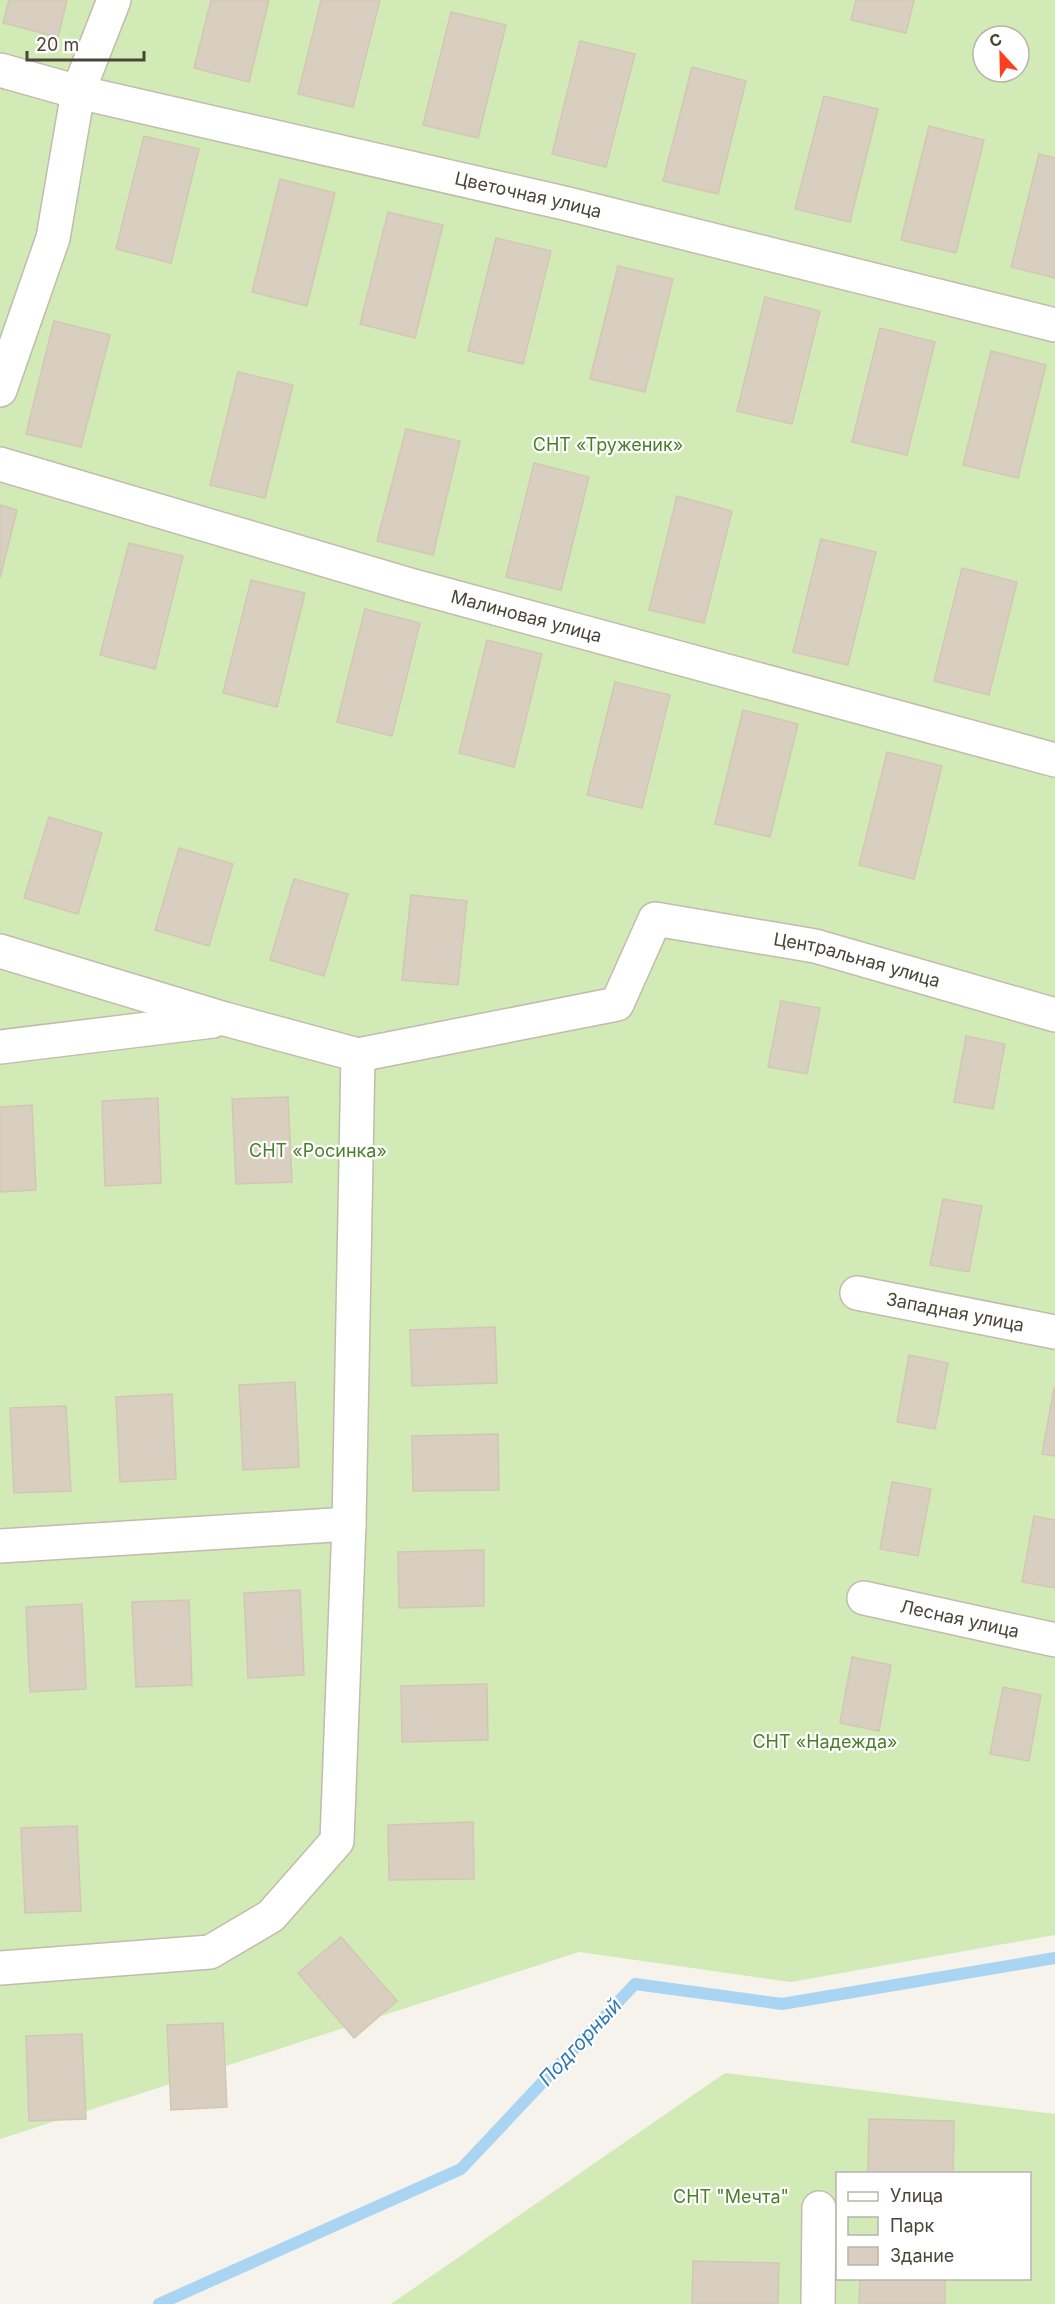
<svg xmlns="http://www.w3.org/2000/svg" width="1055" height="2304" font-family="Inter,sans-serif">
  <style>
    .green { fill: #d2eab5; fill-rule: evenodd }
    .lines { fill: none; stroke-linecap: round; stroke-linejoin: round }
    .stream { stroke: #a9d4f2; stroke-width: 12 }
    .building { fill: #d8cfc1; stroke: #d3c7b4; stroke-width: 1.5 }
    .minor-casing { stroke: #c2bbae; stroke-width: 36 }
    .minor { stroke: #fff; stroke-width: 33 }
    .labels { text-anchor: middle; stroke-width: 4.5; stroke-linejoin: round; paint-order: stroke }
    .street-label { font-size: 18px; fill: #4b4439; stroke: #fff }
    .park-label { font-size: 18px; fill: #4a7f2a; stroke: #fff }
    .water-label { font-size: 20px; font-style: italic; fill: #2e7ab2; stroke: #fff }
  </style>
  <rect width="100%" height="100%" fill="#f6f3ec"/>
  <path class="green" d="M 0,0 L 1055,0 L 1055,1935 L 791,1982 L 579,1952 L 0,2139 ZM 983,36 L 1019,36 L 1019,72 L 983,72 Z
    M 725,2073 L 1055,2114 L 1055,2304 L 391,2304 ZM 838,2174 L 1030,2174 L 1030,2278 L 838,2278 Z"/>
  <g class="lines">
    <path class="stream" d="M 159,2304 L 461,2169 L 635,1984 L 782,2004 L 1055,1958"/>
  </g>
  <path class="building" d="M 9,0 L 67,0 L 58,37 L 3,23 Z
    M 211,0 L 269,0 L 249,82 L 194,68 Z
    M 321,0 L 380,0 L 353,107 L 298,94 Z
    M 856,0 L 914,0 L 906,33 L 851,20 Z
    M 451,12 L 506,25 L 478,138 L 423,125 Z
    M 580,41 L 635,54 L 606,167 L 552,154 Z
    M 692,67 L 746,81 L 718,194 L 663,181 Z
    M 824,96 L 878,109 L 850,222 L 795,209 Z
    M 929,126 L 984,140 L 956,253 L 901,240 Z
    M 144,136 L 199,149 L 171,263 L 116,249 Z
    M 1039,154 L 1055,158 L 1055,278 L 1011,267 Z
    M 280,179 L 335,193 L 307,306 L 252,292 Z
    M 388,212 L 443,225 L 415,338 L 360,324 Z
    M 496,238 L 551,251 L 523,364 L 468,351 Z
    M 618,266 L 673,279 L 645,392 L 590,379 Z
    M 765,297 L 820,311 L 792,424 L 737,411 Z
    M 54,321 L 110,335 L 81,447 L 26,434 Z
    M 880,328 L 935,342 L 907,455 L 852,442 Z
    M 991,351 L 1046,365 L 1018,478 L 963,465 Z
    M 238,372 L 293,385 L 265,498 L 210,485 Z
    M 406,429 L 460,441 L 433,555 L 377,541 Z
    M 534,463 L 589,477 L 561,590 L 506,577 Z
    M 677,496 L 732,511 L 704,623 L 649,610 Z
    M 0,505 L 17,510 L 0,578 Z
    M 821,539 L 876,552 L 848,665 L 793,652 Z
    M 129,543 L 183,556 L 155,669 L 100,655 Z
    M 962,568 L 1017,582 L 989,695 L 934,681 Z
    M 251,580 L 305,593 L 277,707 L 223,693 Z
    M 365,609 L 420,623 L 392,736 L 337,722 Z
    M 487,640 L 542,654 L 514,767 L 459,753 Z
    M 615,682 L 670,695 L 642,808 L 587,795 Z
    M 743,710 L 798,724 L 770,837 L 715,824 Z
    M 887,752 L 942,766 L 914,879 L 859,865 Z
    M 49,817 L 102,833 L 78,914 L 24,898 Z
    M 179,848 L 233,864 L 209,946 L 155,930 Z
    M 294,879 L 348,894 L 324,976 L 270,960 Z
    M 411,895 L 467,901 L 458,985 L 402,980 Z
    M 781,1001 L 820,1008 L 807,1074 L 768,1067 Z
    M 966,1036 L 1005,1044 L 993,1109 L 954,1102 Z
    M 288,1097 L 292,1182 L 236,1184 L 232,1099 Z
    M 158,1098 L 161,1183 L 105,1186 L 102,1101 Z
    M 32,1105 L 36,1190 L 0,1192 L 0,1107 Z
    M 943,1199 L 982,1206 L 969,1272 L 930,1265 Z
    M 495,1327 L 497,1383 L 412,1386 L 410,1330 Z
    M 909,1355 L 948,1363 L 935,1429 L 897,1422 Z
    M 295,1382 L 299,1467 L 243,1470 L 239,1385 Z
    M 1054,1388 L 1055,1388 L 1055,1456 L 1042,1454 Z
    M 172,1394 L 176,1479 L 120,1482 L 116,1397 Z
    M 66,1406 L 71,1491 L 14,1493 L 10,1408 Z
    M 498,1434 L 499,1490 L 413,1491 L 412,1436 Z
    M 892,1482 L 931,1489 L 918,1556 L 880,1549 Z
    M 1034,1516 L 1055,1520 L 1055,1588 L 1022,1582 Z
    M 484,1550 L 484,1606 L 399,1608 L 398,1552 Z
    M 300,1590 L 304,1675 L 248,1678 L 244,1593 Z
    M 189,1600 L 192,1685 L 136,1687 L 132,1602 Z
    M 82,1604 L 86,1689 L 30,1692 L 26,1607 Z
    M 852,1657 L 891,1665 L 879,1731 L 840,1723 Z
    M 487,1684 L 488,1740 L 402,1742 L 401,1686 Z
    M 1003,1687 L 1041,1695 L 1029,1761 L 990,1754 Z
    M 473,1822 L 474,1879 L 389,1880 L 388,1825 Z
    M 77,1826 L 81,1911 L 25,1913 L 21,1828 Z
    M 341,1937 L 397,2001 L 354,2038 L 298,1973 Z
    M 223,2023 L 227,2107 L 171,2110 L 167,2025 Z
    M 82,2034 L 86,2119 L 29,2121 L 26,2036 Z
    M 869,2119 L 954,2121 L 953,2174 L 868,2174 Z
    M 693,2261 L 779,2263 L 778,2304 L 692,2304 Z
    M 860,2278 L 945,2278 L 945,2304 L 859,2304 Z"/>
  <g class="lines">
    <g class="minor-casing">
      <g id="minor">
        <path id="s1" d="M 0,70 L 78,92 L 564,203 L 1055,325"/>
        <path d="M 0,390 L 53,238 L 78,92 L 114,0"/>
        <path id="s2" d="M 0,464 L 410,585 L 1055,760"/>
        <path id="s3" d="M 0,951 L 225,1019 L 358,1055 L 617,1004 L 655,919 L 815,946 L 1055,1015"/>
        <path d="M 0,1047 L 213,1021"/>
        <path id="s4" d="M 857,1293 L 1055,1332"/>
        <path d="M 0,1546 L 349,1524"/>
        <path id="s5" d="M 864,1598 L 1055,1640"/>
        <path d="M 0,1968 L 210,1952 L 271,1916 L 337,1841 L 349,1524 L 358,1055"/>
        <path d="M 818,2304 L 819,2208"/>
      </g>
    </g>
    <use href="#minor" class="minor"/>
  </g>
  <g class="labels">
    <g class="street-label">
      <text dy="6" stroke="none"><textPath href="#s1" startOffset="543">Цветочная улица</textPath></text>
      <text dy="6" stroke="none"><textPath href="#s2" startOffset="548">Малиновая улица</textPath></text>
      <text dy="6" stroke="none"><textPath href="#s3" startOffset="936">Центральная улица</textPath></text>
      <text dy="6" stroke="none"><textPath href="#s4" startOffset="100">Западная улица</textPath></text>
      <text dy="6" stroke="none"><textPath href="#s5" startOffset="98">Лесная улица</textPath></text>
    </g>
    <g class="park-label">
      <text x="608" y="451">СНТ «Труженик»</text>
      <text x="318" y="1157">СНТ «Росинка»</text>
      <text x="825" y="1748">СНТ «Надежда»</text>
      <text x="731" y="2203">СНТ "Мечта"</text>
    </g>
    <g class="water-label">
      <text transform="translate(580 2042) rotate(-47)" y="7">Подгорный</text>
    </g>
  </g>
  <rect x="836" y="2172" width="195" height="108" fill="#ffffff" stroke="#b7b4b0" stroke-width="1.5"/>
  <rect x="848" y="2192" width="30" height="9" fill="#ffffff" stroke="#b7b4b0" stroke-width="1.5"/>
  <text x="890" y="2202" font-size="18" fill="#4b4439">Улица</text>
  <rect x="848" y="2217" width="30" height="18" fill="#d2eab5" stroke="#b7b4b0" stroke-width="1.5"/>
  <text x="890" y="2232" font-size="18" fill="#4b4439">Парк</text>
  <rect x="848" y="2247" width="30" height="18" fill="#d8cfc1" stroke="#b7b4b0" stroke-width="1.5"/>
  <text x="890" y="2262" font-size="18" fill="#4b4439">Здание</text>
  <g transform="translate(1001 54) rotate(338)"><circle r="28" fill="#ffffff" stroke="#b7b4b0" stroke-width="1.5"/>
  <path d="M0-4.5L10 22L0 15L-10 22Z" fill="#fc3f1d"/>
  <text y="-9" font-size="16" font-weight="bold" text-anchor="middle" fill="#4b4439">С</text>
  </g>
  <path d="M27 51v9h117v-9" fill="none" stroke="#4b4439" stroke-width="3"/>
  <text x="36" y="51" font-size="18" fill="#4b4439" stroke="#ffffff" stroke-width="4.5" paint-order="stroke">20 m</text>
</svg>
